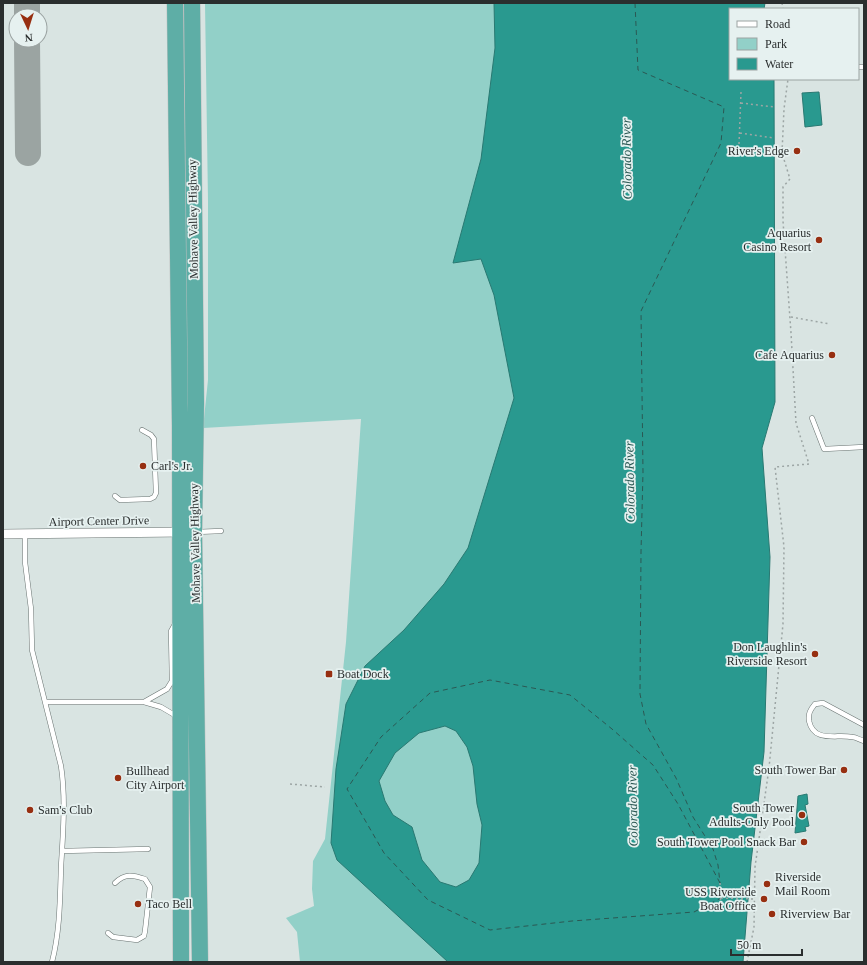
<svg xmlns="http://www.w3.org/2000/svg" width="867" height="965" font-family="'Times New Roman',serif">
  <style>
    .green { fill: #92d0c8 }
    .water { fill: #29998f; stroke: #297972; fill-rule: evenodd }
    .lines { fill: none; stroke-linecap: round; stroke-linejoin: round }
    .ferry { stroke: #2b5853; stroke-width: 1; stroke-dasharray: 5 4; stroke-linecap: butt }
    .taxiway { stroke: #9ba4a2; stroke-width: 26 }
    .service-casing { stroke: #687270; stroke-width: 5.5 }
    .minor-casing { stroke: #687270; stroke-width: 10 }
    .trunk-casing { stroke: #bfc0c0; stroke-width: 17 }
    .path { stroke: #9ca5a4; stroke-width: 1.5; stroke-dasharray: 2 3; stroke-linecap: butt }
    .service { stroke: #fff; stroke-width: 4.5 }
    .minor { stroke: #fff; stroke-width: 9 }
    .trunk { stroke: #5eaea6; stroke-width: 16 }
    .poi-dot { fill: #972f11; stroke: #e6f1f0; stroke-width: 1.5 }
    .labels { text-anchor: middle; stroke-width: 3.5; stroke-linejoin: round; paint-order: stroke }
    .poi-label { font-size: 12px; fill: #2a2e2e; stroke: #e6f1f0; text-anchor: end }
    .street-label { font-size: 12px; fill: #2a2e2e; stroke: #e6f1f0 }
    .water-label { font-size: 13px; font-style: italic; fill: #2b5853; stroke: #e6f1f0 }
  </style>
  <rect width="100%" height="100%" fill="#d9e4e2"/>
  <path class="green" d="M 205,3 L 523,3 L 525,962 L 300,962 L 297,932 L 286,918 L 314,906 L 312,889 L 313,861 L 325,839 L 346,642 L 361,419 L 203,428 L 208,380 L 208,201 Z"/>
  <path class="water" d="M 494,3 L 765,3 L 764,9 L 730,9 L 730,79 L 774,79 L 775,402 L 762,448 L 770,557 L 764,752 L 751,862 L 743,962 L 448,962 L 337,860 L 331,843 L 336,769 L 346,704 L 365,666 L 404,630 L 444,584 L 468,548 L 514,398 L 494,295 L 481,259 L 453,263 L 481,159 L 495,48 ZM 445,726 L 456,731 L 467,747 L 473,766 L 477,804 L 482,825 L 479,863 L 469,880 L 456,887 L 440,882 L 422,860 L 412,827 L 393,815 L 385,801 L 379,781 L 395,753 L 419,733 Z
    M 819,92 L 822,125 L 805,127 L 802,93 Z
    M 807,794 L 808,804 L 805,805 L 809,826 L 805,827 L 806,831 L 795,833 L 798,796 Z"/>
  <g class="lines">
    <path class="ferry" d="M 635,3 L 638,70 L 724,107 L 721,143 L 641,311 L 643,472 L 641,552 L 640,694 L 646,724 L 676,778 L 693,817 L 713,849 L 718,865 L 720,883
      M 720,883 L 678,804 L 653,765 L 612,729 L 570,695 L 490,680 L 430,693 L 381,737 L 347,789 L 384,853 L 428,900 L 490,930 L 572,921 L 694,912 L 721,898"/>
    <path class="taxiway" d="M 27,3 L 27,16
      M 27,40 L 28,153"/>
    <g class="service-casing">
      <path id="service" d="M 858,67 L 864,67
        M 812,418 L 824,449 L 864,447
        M 115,496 L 120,500 L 150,499 L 154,497 L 156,493 L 154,439 L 151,435 L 142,430
        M 196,532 L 221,531
        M 25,533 L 25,562 L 31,609 L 32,650 L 61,766 C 66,799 63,833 61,867 C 60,899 60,931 52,962
        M 45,702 L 144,702 L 161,707 L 178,717
        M 144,702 L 167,689 L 172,681 L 171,631 L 175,624
        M 864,725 L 823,703 L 815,704 C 810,710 808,714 809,721 C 814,743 836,734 852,737 C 856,737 860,740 864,741
        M 62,851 L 148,849
        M 108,933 L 113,937 L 137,940 L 144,936 L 145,931 L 150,887 L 145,879 C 133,875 125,873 115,883"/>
    </g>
    <g class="minor-casing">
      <path id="minor" d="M 3,534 L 184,532"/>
    </g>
    <g class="trunk-casing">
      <path id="trunk" d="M 175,3 L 180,425 L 181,962
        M 192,3 L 196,403 L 194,532 L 200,962"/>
    </g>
    <path class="path" d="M 782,3 L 783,9
      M 741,103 L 774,107
      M 740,133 L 774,138
      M 739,144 L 741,92
      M 791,317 L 830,324
      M 290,784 L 325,787
      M 720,883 L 721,913
      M 721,898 L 754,899
      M 747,962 L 754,927 L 755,867 L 769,768 L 783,624 L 784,547 L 775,467 L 809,464 L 796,423 L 791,333 L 783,221 L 783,187 L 790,179 L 782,153 L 784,109 L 788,79"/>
    <use href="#service" class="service"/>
    <use href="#minor" class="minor"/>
    <use href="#trunk" class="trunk"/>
  </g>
  <g class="poi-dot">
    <circle cx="797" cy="151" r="4"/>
    <circle cx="819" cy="240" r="4"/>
    <circle cx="832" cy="355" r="4"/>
    <circle cx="143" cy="466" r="4"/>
    <circle cx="815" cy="654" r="4"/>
    <rect x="325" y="670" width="8" height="8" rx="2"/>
    <circle cx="844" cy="770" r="4"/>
    <circle cx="118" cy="778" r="4"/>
    <circle cx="30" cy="810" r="4"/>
    <circle cx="802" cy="815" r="4"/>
    <circle cx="804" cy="842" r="4"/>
    <circle cx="767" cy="884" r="4"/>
    <circle cx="764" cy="899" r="4"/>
    <circle cx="138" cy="904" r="4"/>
    <circle cx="772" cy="914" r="4"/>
  </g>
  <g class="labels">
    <g class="poi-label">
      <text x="789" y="155">River's Edge</text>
      <text x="811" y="237">Aquarius<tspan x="811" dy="14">Casino Resort</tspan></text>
      <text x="824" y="359">Cafe Aquarius</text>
      <text x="151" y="470" text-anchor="start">Carl's Jr.</text>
      <text x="807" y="651">Don Laughlin's<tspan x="807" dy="14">Riverside Resort</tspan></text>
      <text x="337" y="678" text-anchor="start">Boat Dock</text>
      <text x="836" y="774">South Tower Bar</text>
      <text x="126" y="775" text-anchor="start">Bullhead<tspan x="126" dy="14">City Airport</tspan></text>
      <text x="794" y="812">South Tower<tspan x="794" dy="14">Adults-Only Pool</tspan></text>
      <text x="38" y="814" text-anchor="start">Sam's Club</text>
      <text x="796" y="846">South Tower Pool Snack Bar</text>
      <text x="775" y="881" text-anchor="start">Riverside<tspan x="775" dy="14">Mail Room</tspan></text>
      <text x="756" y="896">USS Riverside<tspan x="756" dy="14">Boat Office</tspan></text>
      <text x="146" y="908" text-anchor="start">Taco Bell</text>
      <text x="780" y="918" text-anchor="start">Riverview Bar</text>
    </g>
    <g class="street-label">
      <text transform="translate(193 219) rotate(-91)" y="4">Mohave Valley Highway</text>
      <text transform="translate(99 521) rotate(-1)" y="4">Airport Center Drive</text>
      <text transform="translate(195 543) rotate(-91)" y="4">Mohave Valley Highway</text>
    </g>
    <g class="water-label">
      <text transform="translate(626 159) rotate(-91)" y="5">Colorado River</text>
      <text transform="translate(629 482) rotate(-91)" y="5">Colorado River</text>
      <text transform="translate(632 806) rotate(-91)" y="5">Colorado River</text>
    </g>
  </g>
  <rect width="867" height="965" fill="none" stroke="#2a2e2e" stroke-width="8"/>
  <rect x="729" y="8" width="130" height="72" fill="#e6f1f0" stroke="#9ba3a2"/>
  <rect x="737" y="21" width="20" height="6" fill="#ffffff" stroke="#9ba3a2"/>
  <text x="765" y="28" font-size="12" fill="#2a2e2e">Road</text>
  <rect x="737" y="38" width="20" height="12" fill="#92d0c8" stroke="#9ba3a2"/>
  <text x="765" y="48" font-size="12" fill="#2a2e2e">Park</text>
  <rect x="737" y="58" width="20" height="12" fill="#29998f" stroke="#9ba3a2"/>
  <text x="765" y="68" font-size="12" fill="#2a2e2e">Water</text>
  <g transform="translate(28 28) rotate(176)"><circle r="19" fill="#e6f1f0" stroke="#9ba3a2"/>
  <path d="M0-3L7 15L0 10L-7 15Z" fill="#972f11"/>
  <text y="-6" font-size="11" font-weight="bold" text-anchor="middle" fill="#2a2e2e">N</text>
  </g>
  <path d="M731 949v6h71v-6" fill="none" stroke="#2a2e2e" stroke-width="2"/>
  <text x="737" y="949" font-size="12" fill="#2a2e2e" stroke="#e6f1f0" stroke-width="3" paint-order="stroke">50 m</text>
</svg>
